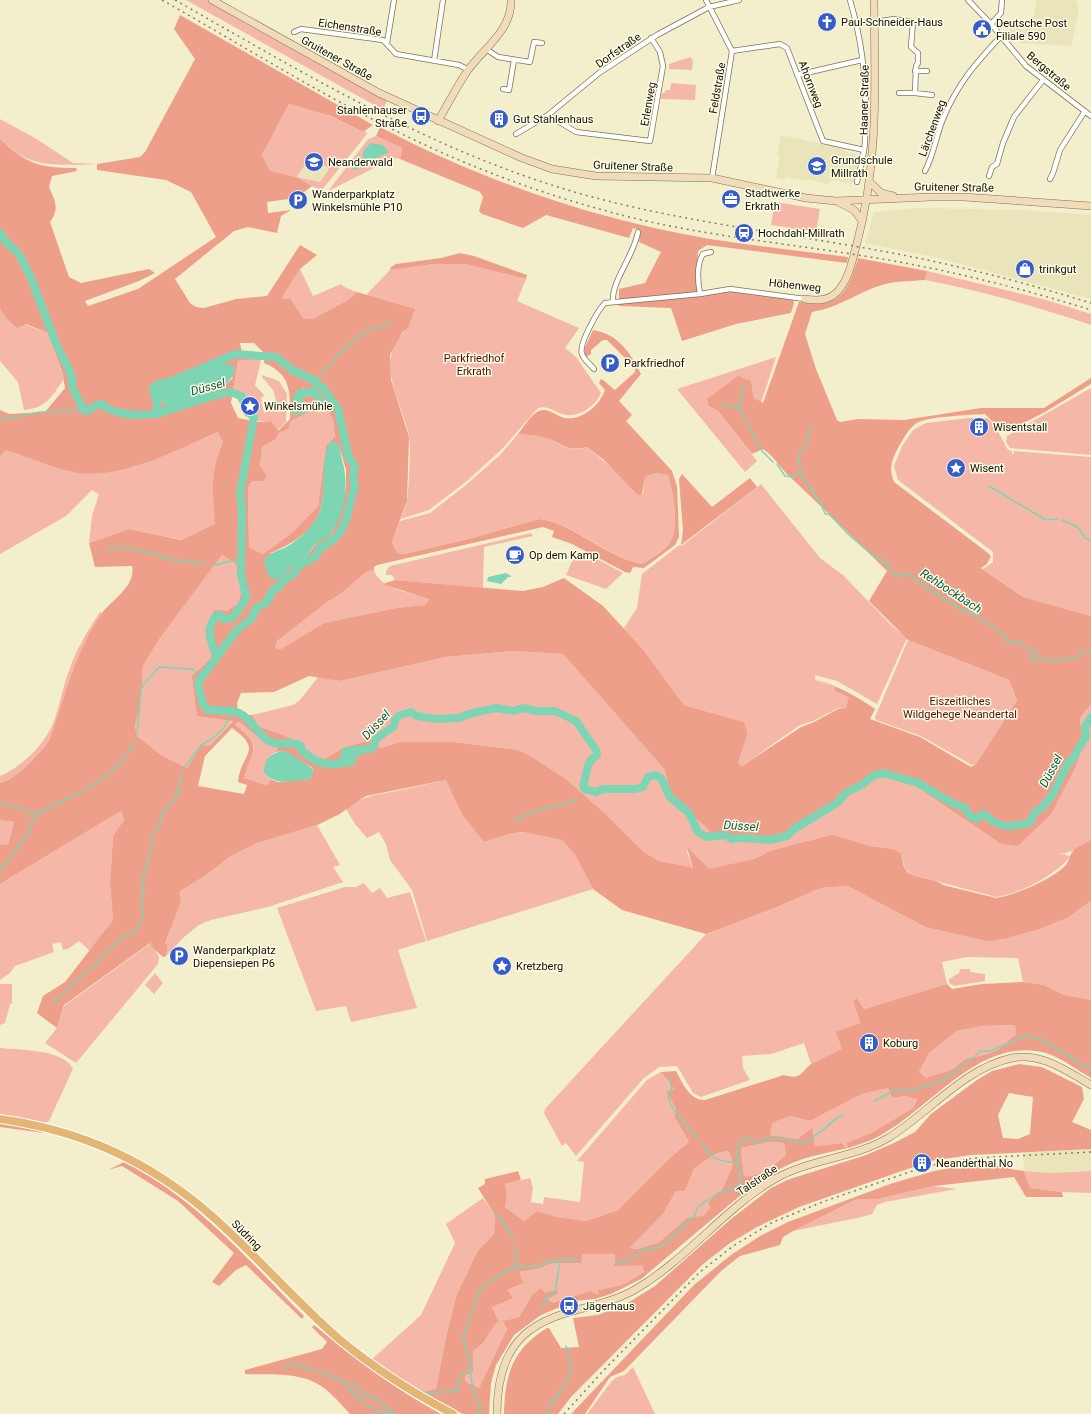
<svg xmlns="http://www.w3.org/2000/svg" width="1091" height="1414" font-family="Roboto,sans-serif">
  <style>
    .built { fill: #e9e4b9 }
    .green { fill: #f5b8a8; fill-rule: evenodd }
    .forest { fill: #ed9f8a; fill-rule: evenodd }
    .water { fill: #7ed5b4; fill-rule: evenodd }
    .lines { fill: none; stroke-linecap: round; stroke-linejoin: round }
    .stream { stroke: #7ed5b4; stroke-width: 1.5 }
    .river { stroke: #7ed5b4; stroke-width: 8 }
    .street-casing { stroke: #797555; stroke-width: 6 }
    .secondary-casing { stroke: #797555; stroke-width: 8 }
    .primary-casing { stroke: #fff; stroke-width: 10 }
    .street { stroke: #fff; stroke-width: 4.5 }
    .secondary { stroke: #f1dbb9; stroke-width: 7 }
    .primary { stroke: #e3b674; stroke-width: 8 }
    .rail { stroke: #817f68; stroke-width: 1.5; stroke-dasharray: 2 4; stroke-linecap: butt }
    .labels { text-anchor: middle; stroke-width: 3; stroke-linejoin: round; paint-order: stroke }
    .poi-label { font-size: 11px; fill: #100f04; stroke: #fefce7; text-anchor: start }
    .street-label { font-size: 11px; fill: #100f04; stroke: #fefce7 }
    .park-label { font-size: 11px; fill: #530f00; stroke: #fefce7 }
    .water-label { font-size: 12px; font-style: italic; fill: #0e5640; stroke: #fefce7 }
  </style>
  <rect width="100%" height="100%" fill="#f3efcc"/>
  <path class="built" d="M 1037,0 L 1076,0 L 1079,10 L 1071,46 L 1020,43 L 1009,32 L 1011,19 L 1032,22 Z
    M 781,135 L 845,149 L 845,152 L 859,155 L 853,184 L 833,180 L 827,184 L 808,179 L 807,181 L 786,177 L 785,180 L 776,178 L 780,155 L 777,154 Z
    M 311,155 L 329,169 L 320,182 L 296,177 Z
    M 920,208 L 1020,210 L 1091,215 L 1091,299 L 938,258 L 865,243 L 874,212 Z
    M 1091,1149 L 1091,1171 L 1052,1173 L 1024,1171 L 1023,1153 Z"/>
  <path class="green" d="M 186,0 L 207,0 L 387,101 L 383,109 L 367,101 Z
    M 690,57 L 693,60 L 692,70 L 669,69 L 669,64 Z
    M 671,83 L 696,85 L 695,100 L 661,99 L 662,93 L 665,93 L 665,90 L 670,90 Z
    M 289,104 L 331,116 L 363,132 L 366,131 L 367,134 L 321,191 L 296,177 L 270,172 L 262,155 ZM 311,155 L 329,169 L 320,182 L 297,177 Z
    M 0,119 L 35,138 L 73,163 L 97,164 C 82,165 47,166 34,161 C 22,157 9,148 0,139 Z
    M 376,136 L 402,148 L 400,159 L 394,158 L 328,191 L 368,139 Z
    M 775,202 L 820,209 L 816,232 L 771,225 Z
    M 434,264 L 465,264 L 526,279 L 517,301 L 579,328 L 565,348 L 576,357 L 601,393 C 595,407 577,419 562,414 C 553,411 547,405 538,408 L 502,449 L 467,481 L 429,510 L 401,519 C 403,513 406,507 407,501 C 409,491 411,446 409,436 C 402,399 371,361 408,328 L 367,294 L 390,270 Z
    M 300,269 L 313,296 L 341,284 L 344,287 L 357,292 L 348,300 L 312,319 L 303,318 L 291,299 L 283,299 L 282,297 Z
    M 927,271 L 1043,299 L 1091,314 L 1091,325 C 1037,307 982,291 925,280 Z
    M 0,309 L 5,317 L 48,333 L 64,379 C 51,397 47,408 24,410 L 18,382 L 0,361 Z
    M 776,357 L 761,403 L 754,398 L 751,381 L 709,406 L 718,411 L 757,461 L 745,472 L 677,389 Z
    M 258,359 L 261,361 L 255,385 L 265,396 L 261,397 L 262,401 L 261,401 L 264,413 L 272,410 L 270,402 L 276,400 L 273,390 L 262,377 L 262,375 L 279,381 L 287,394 L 286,422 L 277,431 L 271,421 L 255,421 L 257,412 L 252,396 L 245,399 L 239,393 L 233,390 L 238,361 Z
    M 1091,388 L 1091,455 L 1010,448 L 1006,442 L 1007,436 Z
    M 328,410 L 333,420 L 335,436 L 326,446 L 318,506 L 292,533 L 263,554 L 249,547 L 248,488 L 252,481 L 263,481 L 260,466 L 262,447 L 275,440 L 279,433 L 288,429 L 291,421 L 307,413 Z
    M 969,418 L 987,418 L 994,424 L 1008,450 L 1012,451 L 1012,454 L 1014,454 L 1014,451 L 1091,457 L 1091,616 L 1023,597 L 983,569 L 993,562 L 993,552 L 898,480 L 894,466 L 902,446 L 913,430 L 926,423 Z
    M 218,432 L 223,442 C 209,473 213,491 216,524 L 184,540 L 129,529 L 89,543 L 92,516 L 99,494 L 92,490 L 66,516 L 0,554 L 0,457 L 6,450 L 73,472 L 134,467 Z
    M 518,434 C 529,435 538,435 549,439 C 567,445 565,453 587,447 L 643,494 L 645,477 L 656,473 L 668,475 C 673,492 681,531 668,545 C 661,552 651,558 643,564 C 604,556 574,523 539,519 L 472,538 L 405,554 L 397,553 L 392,542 L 400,521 L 430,513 L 466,485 L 500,455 Z
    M 761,484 L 820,558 L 844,576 L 891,625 L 907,638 L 877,704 L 837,681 L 815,675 L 815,680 L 835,687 L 835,691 L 850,697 L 846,708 L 838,708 L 813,721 L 800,725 L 742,766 L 738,763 L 748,733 L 744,722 L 684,705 L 642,648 L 624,628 L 637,608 L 642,574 L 678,546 L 683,545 Z
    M 531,533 L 533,536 L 484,547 L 483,588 L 395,580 L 392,575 L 386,575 L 386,571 L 390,566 Z
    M 222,555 L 236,564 L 241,590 L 239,603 L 205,632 L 233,720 L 209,746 L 201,744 L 187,768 L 161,755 L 137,736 L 135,726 L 141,699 L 143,666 L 160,638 Z
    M 583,557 L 599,560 L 623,573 L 606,589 L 566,575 L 573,559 Z
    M 374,570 C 380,589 410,593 429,598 L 425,605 L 396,608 L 324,623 L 281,649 L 275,648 L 277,641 L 326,603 L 342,593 L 366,572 Z
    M 100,612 L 102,613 L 84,644 L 49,741 C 38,755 17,779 0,783 L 0,776 C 21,767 42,747 52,726 C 60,708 62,687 70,668 C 77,648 88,630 100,612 Z
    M 908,640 L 1009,680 L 1017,700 L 976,764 L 972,765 L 921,736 L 876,720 L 875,717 Z
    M 512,651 L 563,654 L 665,770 L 671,799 L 704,825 L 714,837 L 824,812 L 872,774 L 914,785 L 1001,844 L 1083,744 L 1080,718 L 1091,704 L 1091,839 C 1082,849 1069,852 1057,855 L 1064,854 L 1070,857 C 1054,876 1021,893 996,897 L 913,875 L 905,869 L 901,853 L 893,849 L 870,846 L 770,851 L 754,859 L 709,870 L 686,849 L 693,869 L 659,861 L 644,852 L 609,817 L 566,779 L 529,755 L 518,750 L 455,742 L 400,742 L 380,748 L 341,749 L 324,760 C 310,756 303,744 290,738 C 280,733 268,730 258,726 L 252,715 L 293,705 L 300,700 L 318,677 L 340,681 L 446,657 Z
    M 238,721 L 265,743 L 278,748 L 276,752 L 271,755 L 264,773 L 270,779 L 269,783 L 265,785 L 243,778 L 254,749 L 253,743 L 235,725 Z
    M 446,780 L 484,842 L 509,834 L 522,832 L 562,840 L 575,855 L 593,889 L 427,941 L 412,890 L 390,860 L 386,844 L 379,832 L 367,838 L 355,824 L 346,809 C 366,794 378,795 401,790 C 416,787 431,783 446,780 Z
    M 121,811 L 124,820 L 113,836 L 110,883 L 113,920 L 90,951 L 79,941 L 68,949 L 63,950 L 61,942 L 52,944 L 54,952 L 15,966 L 10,973 L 0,980 L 0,884 Z
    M 0,820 L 14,822 L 8,845 L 0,844 Z
    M 317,825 L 340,865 L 333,867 L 343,882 L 268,907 L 211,920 L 199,925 L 183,938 L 166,956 L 168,945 L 165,945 L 175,916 L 179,892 L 206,875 L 231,856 L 257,843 Z
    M 364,883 L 372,893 L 380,888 L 387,898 L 410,892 L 426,941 L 398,950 L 417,1008 L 351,1022 L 346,1006 L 316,1011 L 277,908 L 345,887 L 356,887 Z
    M 848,886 L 884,904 L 1008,938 L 1037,930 L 1067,918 L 1091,901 L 1091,1001 L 1087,999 L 1064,995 L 1044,985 L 1023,982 L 1018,958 L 967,957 L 942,962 L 947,984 L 864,1009 L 857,998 L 853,1000 L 860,1024 L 843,1049 L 811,1064 L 804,1043 L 771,1054 L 742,1056 L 743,1068 L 750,1080 L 701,1097 L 693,1093 L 677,1066 L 659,1067 L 643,1079 L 576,1156 L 566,1143 L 562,1146 L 544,1113 L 545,1109 L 706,934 L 777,907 L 819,888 Z
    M 151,943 L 159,957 L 158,964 L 76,1063 L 45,1043 L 57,1028 L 64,1006 Z
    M 960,969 L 970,969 L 970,972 L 985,974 L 985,981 L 954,986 L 949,983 L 949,979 L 959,973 Z
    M 155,973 L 163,983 L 154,994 L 145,985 Z
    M 0,984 L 12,984 L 12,1004 L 10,1004 L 5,1023 L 0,1025 Z
    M 1015,1025 L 1016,1034 L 999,1049 L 988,1054 L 965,1059 L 953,1069 L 926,1078 L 919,1072 L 929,1053 L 957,1031 L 983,1026 Z
    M 0,1048 C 19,1050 64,1049 73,1069 L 49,1121 L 45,1123 L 0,1116 Z
    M 661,1072 L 674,1090 L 666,1093 L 676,1109 L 674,1116 L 689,1142 L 672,1156 L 618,1210 L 586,1221 L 557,1217 L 541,1212 L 524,1221 L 505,1207 L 507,1196 L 505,1184 L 530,1178 L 533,1188 L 531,1202 L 543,1204 L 544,1197 L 580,1202 L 584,1162 L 577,1161 L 647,1080 Z
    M 888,1088 L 892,1098 L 906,1096 L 917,1098 L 913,1108 L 871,1133 L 848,1143 L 848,1148 L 845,1149 L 842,1143 L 815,1146 L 798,1139 L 770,1135 L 771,1123 L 790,1116 L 810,1121 L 862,1094 Z
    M 769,1142 L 784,1143 L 786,1155 C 773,1164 760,1178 744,1176 L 741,1148 Z
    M 726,1151 L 730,1153 L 733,1165 L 722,1190 L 708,1202 L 710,1208 L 704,1217 L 687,1218 L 658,1243 L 636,1249 L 628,1248 L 663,1214 L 676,1191 L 685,1191 L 694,1169 L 715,1154 Z
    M 1024,1171 L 1052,1173 L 1091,1171 L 1091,1193 L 1062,1192 L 1030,1188 Z
    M 934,1186 L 957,1189 L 885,1202 L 877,1205 L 872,1214 L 862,1217 L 793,1231 L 857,1199 L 878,1199 Z
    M 483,1198 L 495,1215 L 494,1234 L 478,1250 L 457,1294 L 447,1332 L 436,1390 L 419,1393 L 371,1360 L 421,1315 L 455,1243 L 446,1224 Z
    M 581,1254 L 615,1254 L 614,1265 L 642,1265 L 644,1272 L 622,1285 L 599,1290 L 599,1295 L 590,1291 L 553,1303 L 548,1299 L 545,1293 L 532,1295 L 519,1317 L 499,1322 L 492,1306 L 512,1298 L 506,1290 L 519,1272 L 537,1269 L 553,1263 L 580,1263 Z
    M 497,1320 L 499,1323 L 503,1322 L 507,1329 L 479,1388 L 466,1382 L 465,1376 L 473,1372 L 473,1351 L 483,1343 Z
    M 633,1367 L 655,1414 L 587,1414 L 611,1382 L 617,1377 L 625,1375 Z"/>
  <path class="forest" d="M 180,15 L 373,125 L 363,132 L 331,116 L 289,104 L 262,155 L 270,171 L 296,177 L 312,186 L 296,198 L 267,202 L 268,213 L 291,210 L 281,216 L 277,233 L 248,227 L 234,231 L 175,279 L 190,303 L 196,307 L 204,308 L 236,299 L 267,296 L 300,245 L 317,255 L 300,269 L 282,297 L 283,299 L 291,299 L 303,318 L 312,319 L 348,300 L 357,292 L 415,309 L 408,328 L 402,333 L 390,355 L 391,380 L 409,437 L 407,501 L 392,542 L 397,553 L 405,554 L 472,538 L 539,519 C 574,523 604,557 643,564 C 651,558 662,552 668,545 C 681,531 673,492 668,475 L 656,473 L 645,477 L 642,494 L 638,495 L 604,460 L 587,447 C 565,452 567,445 549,439 C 538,435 529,435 518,434 C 524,427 530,415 539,411 C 548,407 556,416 565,418 C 582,421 600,405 605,390 L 599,383 L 601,379 L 603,380 L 615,390 L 635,372 L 635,368 L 607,340 L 603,340 L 591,350 L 591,354 L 586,357 L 584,350 L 593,330 C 618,334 630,352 641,374 L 619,401 L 632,415 L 626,421 L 672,471 L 677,486 L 679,537 L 675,545 L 644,568 L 633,567 L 630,573 L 625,572 L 572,544 L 552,537 L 554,531 L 543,527 L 377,565 L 374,567 L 374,570 L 366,572 L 342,593 L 326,603 L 277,641 L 275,648 L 281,649 L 324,623 L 396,608 L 425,605 L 429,599 L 385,585 L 385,583 L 395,580 L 523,591 L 543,587 L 564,578 L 603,606 L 642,648 L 684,705 L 744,722 L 748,733 L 738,763 L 742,766 L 801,727 L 814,722 L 838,709 L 846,708 L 849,697 L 835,691 L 835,687 L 815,679 C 838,686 855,695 875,709 L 870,719 L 920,737 L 971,767 L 976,764 L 1017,700 L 1009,680 L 908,640 L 869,601 L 887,571 C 855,539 823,508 790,477 C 780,468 774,456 763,449 L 752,454 L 718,411 L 709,406 L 707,399 L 738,376 L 751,381 L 754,398 L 763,403 L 799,302 C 839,308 847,295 858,258 L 927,271 L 925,280 C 912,281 897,281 885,284 C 860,291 838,308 812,312 L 805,334 L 816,369 L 837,420 L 840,422 L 858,419 L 904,420 L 981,408 L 1044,408 L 1091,378 L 1091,384 L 1045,412 L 1006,432 L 1002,431 L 985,414 C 970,415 926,416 915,424 C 907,431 902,441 897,450 C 891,461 889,470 894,482 L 988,553 L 991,556 L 987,564 L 981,568 L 1023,597 L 1091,616 L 1091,704 L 1080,718 L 1083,744 L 1076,766 L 1051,814 L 1018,846 L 1001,844 L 914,785 L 872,774 L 824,812 L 772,841 L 714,837 L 704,825 L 671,799 L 665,770 L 563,654 L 512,651 L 446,657 L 340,681 L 309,676 L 274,692 L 241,693 L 237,703 L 238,715 L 252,715 L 258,726 C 268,730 280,733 290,738 C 303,744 310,756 324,760 L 341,749 L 370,740 L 380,748 L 400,742 L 455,742 L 518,750 L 529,755 L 566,779 L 609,817 L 644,852 L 659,861 L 693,868 L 687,847 L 709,869 L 754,859 L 770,851 L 832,835 L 870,846 L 893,849 L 901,853 C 902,858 903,865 905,869 C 911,879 933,877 943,885 L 996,898 C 1016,895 1048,881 1064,867 C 1069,863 1069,855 1073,851 C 1077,846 1086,845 1091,839 L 1091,901 L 1067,918 L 1037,930 L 1008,938 L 988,941 L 926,927 L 848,886 L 820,888 L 777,907 L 706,934 L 622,910 L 593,889 L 575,855 L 562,840 L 522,832 L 509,834 L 484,842 L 462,814 L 446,780 L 366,796 L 338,815 L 317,825 L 257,843 L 231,856 L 206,875 L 179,892 L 181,901 L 165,944 L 168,945 L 166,956 L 163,957 L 155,950 L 150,943 L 64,1005 L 57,1028 L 37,1013 L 43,996 L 65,982 L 113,920 L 110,883 L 113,836 L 124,820 L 121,811 L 0,884 L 0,844 L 8,845 L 14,822 L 0,820 L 0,783 C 17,779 38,755 49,741 C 65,699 75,651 102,613 C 113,599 136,586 132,566 L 95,567 L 89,543 L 129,529 L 182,540 L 215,524 C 213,491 209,473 223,442 L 218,432 C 175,450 121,481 73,472 C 51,467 28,457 6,450 L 0,457 L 0,410 L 9,414 L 45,412 L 65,388 L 63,375 L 48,333 L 26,324 L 17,328 L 5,317 L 0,309 L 0,139 C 27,164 39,168 76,168 L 77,171 L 52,176 L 49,187 C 55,201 60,208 50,222 L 69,277 L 81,283 L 149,269 L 155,273 L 139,281 L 85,301 L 88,306 L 138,289 L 216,237 L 191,192 L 166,180 L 97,170 L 97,164 L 140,157 L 145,152 L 195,59 L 174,29 ZM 240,343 L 254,343 L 265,354 L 264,363 C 292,375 290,392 290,419 L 278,431 L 271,421 L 258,422 L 238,418 L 231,403 L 238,361 L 258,359 L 259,354 L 242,353 ZM 222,363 L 233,378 C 214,396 187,398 163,403 L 156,394 ZM 303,388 L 308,389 L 327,408 L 294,415 L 292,413 L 296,392 ZM 328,410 L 333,420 L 335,436 L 326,446 L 318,506 L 292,533 L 263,554 L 249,547 L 248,488 L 252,481 L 263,481 L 267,477 L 260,466 L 262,447 L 275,440 L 279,433 L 288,429 L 291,421 L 307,413 ZM 339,445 L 346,470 L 346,488 L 341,512 L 332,532 L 316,544 L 305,558 L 294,565 L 270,553 C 288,546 309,534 318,516 C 322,507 322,498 324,489 C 328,474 334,459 339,445 ZM 222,555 L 236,564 L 241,590 L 239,603 L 227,611 L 214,610 L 205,631 L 212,658 L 192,676 L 197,716 L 233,721 L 209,746 L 201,744 L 187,768 L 161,755 L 137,736 L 135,726 L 141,699 L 143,666 L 160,638 ZM 238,721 L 265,743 L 278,748 L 276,752 L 282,751 L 313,768 L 311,779 L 278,782 L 270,779 L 269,783 L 265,785 L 244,778 C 252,747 264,748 235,725 ZM 232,728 C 265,751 240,754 238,782 L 247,785 L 244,794 L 198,786 L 205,756 Z
    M 380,127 C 483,181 596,220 710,239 C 756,246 802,251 848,257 L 847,263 L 707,245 L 698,251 L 696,285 L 699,297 L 719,292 L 738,291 L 793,300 L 794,303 L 791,313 L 736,324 L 682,341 L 671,308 L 619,306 L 619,289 L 645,283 L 661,252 L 639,242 L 641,230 L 633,228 L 629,238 L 546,215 L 523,228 L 482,214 L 479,211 L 483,197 L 480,192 L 400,159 L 402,148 L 376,136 Z
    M 460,253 L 474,256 L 527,275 L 526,279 L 465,264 L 434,264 L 390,270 L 391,267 L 396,264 L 441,258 Z
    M 307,396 L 316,398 L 311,407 L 301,399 Z
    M 682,474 L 712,507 L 750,478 L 757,487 L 681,545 L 683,531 L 679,479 Z
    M 1023,982 L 1044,985 L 1064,995 L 1087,999 L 1091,1001 L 1091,1078 C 1077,1070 1062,1058 1046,1053 C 981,1035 931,1108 881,1135 C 856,1149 829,1151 803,1159 C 785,1165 770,1174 754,1184 L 641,1279 L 611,1294 L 595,1299 L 574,1301 L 541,1315 L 514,1335 L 496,1365 L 491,1383 L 489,1414 L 463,1414 L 419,1393 L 436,1389 L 447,1332 L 457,1294 L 478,1250 L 494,1234 L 495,1215 L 478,1188 L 485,1184 L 485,1179 L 518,1171 L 521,1180 L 505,1184 L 507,1196 L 505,1207 L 524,1221 L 536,1212 L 541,1212 L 557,1217 L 586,1221 L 618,1210 L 672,1156 L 689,1142 L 674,1116 L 676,1109 L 666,1092 L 674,1089 L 661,1072 L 676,1071 C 682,1082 690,1101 705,1100 L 784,1075 C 804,1081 801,1069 813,1063 C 823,1058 833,1053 842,1049 L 836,1032 L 860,1023 L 853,1000 L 857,998 L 864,1009 L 947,984 L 952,989 L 982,984 ZM 1015,1025 L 1016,1034 L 999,1049 L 988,1054 L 965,1059 L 953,1069 L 926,1078 L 919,1072 L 929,1053 L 957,1031 L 983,1026 ZM 888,1088 L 892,1098 L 906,1096 L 917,1099 L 913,1108 L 871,1133 L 847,1143 L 848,1148 L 845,1148 L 842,1143 L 815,1146 L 812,1128 L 798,1139 L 770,1135 L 772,1123 L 790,1116 L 810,1121 L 862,1094 ZM 769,1142 L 784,1143 L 786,1155 C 774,1164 760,1178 744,1176 L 741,1148 ZM 726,1151 L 730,1153 L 733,1165 L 722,1190 L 708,1202 L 710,1208 L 704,1216 L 687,1218 L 658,1243 L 636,1249 L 629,1248 L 663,1214 L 676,1191 L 685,1191 L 694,1169 L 715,1154 ZM 582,1254 L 615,1254 L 614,1266 L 642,1265 L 644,1272 L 622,1285 L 598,1290 L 599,1295 L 590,1291 L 553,1303 L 548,1299 L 558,1293 L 557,1290 L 545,1293 L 541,1288 L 532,1295 L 519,1317 L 499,1322 L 492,1307 L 513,1298 L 507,1290 L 523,1283 L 519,1272 L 537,1269 L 553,1263 L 581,1263 ZM 497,1321 L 498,1323 L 503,1322 L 507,1329 L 479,1388 L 466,1382 L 465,1376 L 473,1372 L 473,1351 L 483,1343 Z
    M 1019,1064 L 1042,1067 L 1082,1087 L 1084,1099 L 1072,1122 L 1091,1130 L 1091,1149 L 971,1155 L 930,1161 L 926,1158 L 915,1161 L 916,1166 L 799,1207 L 757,1227 L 730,1243 L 703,1264 L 571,1397 L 558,1414 L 504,1414 C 505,1374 512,1350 547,1328 L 549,1328 L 561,1348 L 579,1347 L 573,1318 L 598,1315 L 629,1302 L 655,1286 L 731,1219 L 771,1188 L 787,1180 L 866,1155 L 894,1143 L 915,1132 L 931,1114 L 977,1080 L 992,1071 ZM 1009,1093 L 1033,1097 L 1030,1134 L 1018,1139 L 1003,1138 L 998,1115 Z
    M 0,1123 L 35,1128 L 44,1133 L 0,1127 Z
    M 124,1162 C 195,1197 249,1261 304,1316 L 302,1319 L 246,1265 L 236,1270 L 219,1286 L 212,1282 L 234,1253 L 178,1201 L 122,1166 L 108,1170 Z
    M 967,1165 L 1009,1167 L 1010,1169 L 1024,1171 L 1030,1188 L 1062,1192 L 1063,1197 L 1026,1197 L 1014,1177 L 934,1186 L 878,1199 L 857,1199 L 793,1231 L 783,1237 L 780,1245 L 740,1256 L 721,1271 L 624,1371 L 610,1377 L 585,1414 L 571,1414 L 694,1285 L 731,1255 L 760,1236 L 788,1222 L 890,1184 L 934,1171 Z
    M 314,1325 C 354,1358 395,1389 441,1414 L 350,1414 C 342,1405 333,1395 324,1388 C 302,1371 270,1375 245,1374 L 245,1370 L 322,1349 L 327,1342 L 312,1327 Z"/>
  <path class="water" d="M 371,143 L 383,145 L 389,153 L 380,156 L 356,170 L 352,169 L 363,156 L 363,151 Z
    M 222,363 L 234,366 C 240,389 185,401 168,407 L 163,403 L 156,394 L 157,390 L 160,388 Z
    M 315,387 L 327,402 L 327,408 L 294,415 L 292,413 L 294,393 L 300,389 ZM 307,396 L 316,398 L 311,407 L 301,399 Z
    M 331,441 C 342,441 340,452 342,460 C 349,482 346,514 331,533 C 327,539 321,540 316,544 C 311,548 309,555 304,558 C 295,566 284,573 275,581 L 267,573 L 264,560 C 270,553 274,552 282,549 C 295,543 311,529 318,516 C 328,495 319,456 331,441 Z
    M 506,573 L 510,575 L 511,577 L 508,577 L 501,584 L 487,581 L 488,577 Z
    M 282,751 L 288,752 L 313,769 L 311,779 C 293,780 277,787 264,773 C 264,760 269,754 282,751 Z"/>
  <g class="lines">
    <path class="stream" d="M 315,382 C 320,374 325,369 332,364 C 334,362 334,358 337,356 C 351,344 363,327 384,326 L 390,321
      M 722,404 L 739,408 L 762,451 L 773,462
      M 739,408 L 743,386
      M 0,420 L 40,412 L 84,410
      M 777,464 L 785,476 L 794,477 L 798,473 L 801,473 C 808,486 822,502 825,514 L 829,514 L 849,535 L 871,554 L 888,564 L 892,573 L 901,577 L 904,573 L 909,574 L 922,585 L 964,611 L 978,617 L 1002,633 L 1009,643 L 1014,643 L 1017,640 L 1030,651 L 1034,650 L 1037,653 L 1035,657 L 1032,656 L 1031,659 L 1036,661 L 1048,658 L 1054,662 L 1062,659 L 1075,659 L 1082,651 L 1091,652
      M 801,473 L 799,460 L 800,450 L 808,443 L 808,434 L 812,427
      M 989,486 L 1046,520 L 1058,519
      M 1062,520 C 1074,525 1079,525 1085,538 L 1091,540
      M 108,550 L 119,547 L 160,555 L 169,560 C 175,558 197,564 205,564
      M 212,566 L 234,560 L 240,562
      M 137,733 L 141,690 L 143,685 L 159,667 L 192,669 L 201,676
      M 185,767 L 201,745 L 213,738 L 224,728 L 232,713
      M 583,795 L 588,790
      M 0,803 L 27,810 L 31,814 L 37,812
      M 514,820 L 545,808 L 567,804 L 577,799
      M 0,871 L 28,834 L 32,822 L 38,815 L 37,812 C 46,811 49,807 56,804 C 88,790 119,773 135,741
      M 54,1002 L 84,973 L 97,964 L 101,957 L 121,938 L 134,932 L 140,924 L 143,915 L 141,903 L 144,888 L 142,881 L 153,843 L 151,836 L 161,823 L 160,815 L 177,796 L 176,793 L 179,792 L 181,772
      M 669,1077 L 672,1089 L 668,1095 C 669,1109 690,1128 698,1138
      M 874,1101 L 896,1090 L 909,1091 L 938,1082 L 952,1074 L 981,1051 L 991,1051 L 1027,1035 L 1044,1041 L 1091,1069
      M 702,1143 C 712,1160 719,1161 738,1163
      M 493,1209 L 494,1211
      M 498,1215 L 513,1238
      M 514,1246 L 518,1257 L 515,1263 L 516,1266
      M 615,1263 L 631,1260 L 643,1250 L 661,1247 L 695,1215 L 698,1207 L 718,1193 L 736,1188 L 741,1181 L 736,1149 L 742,1140 L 747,1139 L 761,1143 L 766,1138 L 785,1139 L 804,1143 L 808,1142 C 815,1134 815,1135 823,1130 C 830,1124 834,1119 843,1115
      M 543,1308 L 546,1298 L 555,1293 L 560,1260
      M 284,1367 L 294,1364 L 317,1371
      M 321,1372 L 348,1384 L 356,1385 L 361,1393 L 378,1399 L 394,1414
      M 347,1387 C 358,1399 375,1414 392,1413
      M 418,1389 L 425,1393 L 440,1392
      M 442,1392 L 458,1391 L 458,1382 L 462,1374 L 471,1369
      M 476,1414 L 481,1408 L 477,1403 L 471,1379 L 471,1364 L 463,1338 L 479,1292 L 484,1286 L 499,1275 L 516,1267 L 538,1266 L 553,1260 L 579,1260
      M 548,1414 L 551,1401 L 555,1400 C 556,1395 559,1393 562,1389 C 574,1372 572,1365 566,1346"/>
    <path class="river" d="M 0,233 L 6,242 L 19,254 L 31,278 L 57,346 L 71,374 L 73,389 L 84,410 L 87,411 L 97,405 L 102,404 C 108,410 114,411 122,413 C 161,422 193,397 231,392 L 241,396 L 248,413 L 254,417 L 240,493 L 242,511 L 241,575 L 246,596 L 244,602 L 232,618 L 223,619 L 220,615 L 217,615 C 204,629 211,642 217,657
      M 158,414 L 158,407 L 153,389 L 156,385 L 172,381 L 235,354 L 276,357 L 294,371 L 310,378 L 324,389 L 338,409 L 349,458 L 355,467 L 353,476 L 355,489 L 352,494 L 346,521 L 338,535 L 329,543 L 320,548 L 316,556 L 300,565 L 292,576 L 285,578 L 280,586 L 273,590 L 266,603 L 256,608 L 252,618 L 237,630 L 198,682 L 202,702 L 208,710 C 216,710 233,710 239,713 C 253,719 259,739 274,743 C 283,746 292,740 301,746 L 301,750 C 313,761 326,767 342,763 L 346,751 L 370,749 L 374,746 L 376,739 L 394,726 L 395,720 L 400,715 L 411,712 L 417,716 L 436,719 L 459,718 L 472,713 L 496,708 L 514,711 L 523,708 L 536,711 L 555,711 L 576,721 L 596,750 L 597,755 C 584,763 588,774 583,786 L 585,789 L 596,792 L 603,789 L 636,789 L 643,787 L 648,777 L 655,775 L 661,778 L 670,797 L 689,813 L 698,832 L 707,837 L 724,835 L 732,839 L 742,838 L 770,840 L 787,836 L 794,829 L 837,803 L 847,792 L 862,785 L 873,776 L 883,773 L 918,783 L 954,804 L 965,808 L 970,816 L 977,819 L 982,814 C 988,816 988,818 993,821 C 1003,829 1018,825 1029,823 L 1036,811 L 1042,808 L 1053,794 L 1068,763 L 1072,760 L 1086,736 L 1085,727 L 1091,717
      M 342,763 L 351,762 L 353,756 L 359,751"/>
    <g class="street-casing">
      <path id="street" d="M 706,0 L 732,51 L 712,178
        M 850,0 C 863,44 868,93 865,140 C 865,154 860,168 857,182
        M 968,0 L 991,24 L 1026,66 L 1091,116
        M 875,22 L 894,19 L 913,22 L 911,47 L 918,53 L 918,63 L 916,66 L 915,93 L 899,93
        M 991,24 L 1001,13 L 1002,0
        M 294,32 L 301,29 L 383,40 L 396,54 L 459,65 L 469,70
        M 387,43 L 394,0
        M 486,49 L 498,57 L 530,62 L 534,42 L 542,43
        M 732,51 L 780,44 L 787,48 L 823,141 L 864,150
        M 434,61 L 443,0
        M 915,71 L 927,71
        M 797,75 L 862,60
        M 503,89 L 509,90 L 514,60
        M 915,93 L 932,95
        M 548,115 L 576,132 L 650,141 L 663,66 L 660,52 L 651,38
        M 516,134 L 548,115 L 599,73 L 657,35 L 709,7 L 739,0
        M 925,171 C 934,154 936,136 943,119 C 957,84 976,63 1001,36
        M 989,176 L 992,167 L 997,164 L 1003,143 L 1014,117 L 1043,80
        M 1050,179 L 1053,173 L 1060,150 L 1085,111
        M 700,294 C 698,283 696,265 703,254 L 711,252
        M 613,302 C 611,281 634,256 638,232
        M 594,369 C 591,365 584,360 582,354 C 578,345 598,310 605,303 L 700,294 L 730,289 L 805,299"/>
    </g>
    <g class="secondary-casing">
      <path id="secondary" d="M 212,0 L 379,93 L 522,158 L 552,169 L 596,176 L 712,178 L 806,198 L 836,201 L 931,197 L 964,197 L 1091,206
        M 438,121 C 448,104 457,86 468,70 C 485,47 512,30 511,0
        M 870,182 L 881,193 L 893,196
        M 838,202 L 854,210 L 862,221
        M 805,299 C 817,301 829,301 838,291 C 849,279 852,261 856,247 C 879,163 875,85 874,0
        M 497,1414 C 497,1386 502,1355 524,1335 C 555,1307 601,1310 636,1289 C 687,1259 723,1210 773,1180 C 808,1159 852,1159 888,1138 C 929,1113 964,1068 1012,1058 C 1041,1052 1067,1071 1091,1085"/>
    </g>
    <g class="primary-casing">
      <path id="primary" d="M 0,1119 C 83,1131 151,1162 213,1217 C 257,1256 295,1301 339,1339 C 374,1368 413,1393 453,1414"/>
    </g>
    <use href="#street" class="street"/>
    <use href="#secondary" class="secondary"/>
    <use href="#primary" class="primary"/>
    <path class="rail" d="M 162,0 C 240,44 316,92 396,131 C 464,165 536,192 610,212 C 694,235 778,242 864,256 C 941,268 1017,287 1091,310
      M 175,0 C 307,75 437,154 585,195 C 683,222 783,233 882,251 C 953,264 1023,282 1091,303
      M 564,1414 L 603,1371 L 700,1272 L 733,1246 L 773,1222 L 825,1201 L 927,1166 L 976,1158 L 1091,1152"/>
  </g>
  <defs>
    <g id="church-disc" transform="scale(1)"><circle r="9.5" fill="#365ccc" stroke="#fefce7"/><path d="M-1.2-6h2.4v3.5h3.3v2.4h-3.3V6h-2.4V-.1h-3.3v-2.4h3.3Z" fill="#fff"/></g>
    <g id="civic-disc" transform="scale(1)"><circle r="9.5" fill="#365ccc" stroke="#fefce7"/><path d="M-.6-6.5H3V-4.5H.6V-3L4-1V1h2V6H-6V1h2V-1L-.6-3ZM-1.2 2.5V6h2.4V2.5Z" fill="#fff"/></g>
    <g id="bus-disc" transform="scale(1)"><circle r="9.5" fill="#365ccc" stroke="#fefce7"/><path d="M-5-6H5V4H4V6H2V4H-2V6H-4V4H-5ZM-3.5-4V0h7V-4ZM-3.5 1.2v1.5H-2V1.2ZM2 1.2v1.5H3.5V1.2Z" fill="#fff"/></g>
    <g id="building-disc" transform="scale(1)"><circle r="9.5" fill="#365ccc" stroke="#fefce7"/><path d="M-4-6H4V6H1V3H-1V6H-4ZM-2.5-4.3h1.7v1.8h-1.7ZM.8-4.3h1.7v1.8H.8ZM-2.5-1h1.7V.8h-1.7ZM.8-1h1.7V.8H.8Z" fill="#fff"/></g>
    <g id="school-disc" transform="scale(1)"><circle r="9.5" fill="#365ccc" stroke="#fefce7"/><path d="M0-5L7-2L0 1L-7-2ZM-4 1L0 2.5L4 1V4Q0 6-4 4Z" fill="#fff"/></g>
    <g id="office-disc" transform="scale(1)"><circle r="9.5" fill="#365ccc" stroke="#fefce7"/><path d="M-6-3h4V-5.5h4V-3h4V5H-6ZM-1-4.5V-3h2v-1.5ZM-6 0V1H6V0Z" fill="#fff"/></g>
    <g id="parking-disc" transform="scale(1)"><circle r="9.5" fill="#365ccc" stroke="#fefce7"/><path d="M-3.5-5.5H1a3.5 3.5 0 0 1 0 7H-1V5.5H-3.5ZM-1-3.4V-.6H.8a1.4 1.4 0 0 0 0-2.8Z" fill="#fff"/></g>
    <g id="station-disc" transform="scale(1)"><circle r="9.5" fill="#365ccc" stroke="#fefce7"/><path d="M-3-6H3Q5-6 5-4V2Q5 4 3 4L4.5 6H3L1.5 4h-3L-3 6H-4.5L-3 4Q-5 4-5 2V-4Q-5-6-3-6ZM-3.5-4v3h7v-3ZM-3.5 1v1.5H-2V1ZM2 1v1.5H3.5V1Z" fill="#fff"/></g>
    <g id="shop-disc" transform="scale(1)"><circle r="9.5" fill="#365ccc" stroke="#fefce7"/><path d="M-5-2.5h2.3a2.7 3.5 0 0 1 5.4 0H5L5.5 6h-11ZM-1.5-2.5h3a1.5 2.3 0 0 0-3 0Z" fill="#fff"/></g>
    <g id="sight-disc" transform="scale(1)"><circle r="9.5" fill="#365ccc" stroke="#fefce7"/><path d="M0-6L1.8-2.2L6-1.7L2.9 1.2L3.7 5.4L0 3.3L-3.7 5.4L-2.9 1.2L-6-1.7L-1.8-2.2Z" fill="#fff"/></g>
    <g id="cafe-disc" transform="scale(1)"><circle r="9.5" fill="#365ccc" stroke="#fefce7"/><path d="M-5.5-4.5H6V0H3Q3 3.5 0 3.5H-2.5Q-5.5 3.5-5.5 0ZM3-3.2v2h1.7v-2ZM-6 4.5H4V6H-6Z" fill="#fff"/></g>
  </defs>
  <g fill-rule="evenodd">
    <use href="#church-disc" x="827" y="22"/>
    <use href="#civic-disc" x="982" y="29"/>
    <use href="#bus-disc" x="421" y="116"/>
    <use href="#building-disc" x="499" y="119"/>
    <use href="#school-disc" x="314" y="162"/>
    <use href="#school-disc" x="817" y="166"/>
    <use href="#office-disc" x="731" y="199"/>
    <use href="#parking-disc" x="298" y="200"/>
    <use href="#station-disc" x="744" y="233"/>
    <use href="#shop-disc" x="1025" y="269"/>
    <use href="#parking-disc" x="610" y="363"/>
    <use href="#sight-disc" x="250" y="406"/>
    <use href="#building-disc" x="979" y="427"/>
    <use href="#sight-disc" x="956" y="468"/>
    <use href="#cafe-disc" x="515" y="555"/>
    <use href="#parking-disc" x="179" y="956"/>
    <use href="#sight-disc" x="502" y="966"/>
    <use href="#building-disc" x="869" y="1043"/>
    <use href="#building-disc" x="922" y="1163"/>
    <use href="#bus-disc" x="569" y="1306"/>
  </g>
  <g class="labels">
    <g class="poi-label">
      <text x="841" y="26">Paul-Schneider-Haus</text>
      <text x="996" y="27">Deutsche Post<tspan x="996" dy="13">Filiale 590</tspan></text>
      <text x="407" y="114" text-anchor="end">Stahlenhauser<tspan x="407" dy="13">Straße</tspan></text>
      <text x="513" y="123">Gut Stahlenhaus</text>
      <text x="831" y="164">Grundschule<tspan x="831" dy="13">Millrath</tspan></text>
      <text x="328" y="166">Neanderwald</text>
      <text x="745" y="197">Stadtwerke<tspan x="745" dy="13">Erkrath</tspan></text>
      <text x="312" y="198">Wanderparkplatz<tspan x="312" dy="13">Winkelsmühle P10</tspan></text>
      <text x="758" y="237">Hochdahl-Millrath</text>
      <text x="1039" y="273">trinkgut</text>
      <text x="624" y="367">Parkfriedhof</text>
      <text x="264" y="410">Winkelsmühle</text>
      <text x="993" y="431">Wisentstall</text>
      <text x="970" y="472">Wisent</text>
      <text x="529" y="559">Op dem Kamp</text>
      <text x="193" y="954">Wanderparkplatz<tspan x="193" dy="13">Diepensiepen P6</tspan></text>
      <text x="516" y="970">Kretzberg</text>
      <text x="883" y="1047">Koburg</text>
      <text x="936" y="1167">Neanderthal No</text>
      <text x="583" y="1310">Jägerhaus</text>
    </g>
    <g class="street-label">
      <text transform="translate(350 27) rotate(9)" y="4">Eichenstraße</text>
      <text transform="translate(618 50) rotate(-35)" y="4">Dorfstraße</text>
      <text transform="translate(337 58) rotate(29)" y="4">Gruitener Straße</text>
      <text transform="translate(1049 71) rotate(40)" y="4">Bergstraße</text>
      <text transform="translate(811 84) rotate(69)" y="4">Ahornweg</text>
      <text transform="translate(717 88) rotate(-80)" y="4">Feldstraße</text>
      <text transform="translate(864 100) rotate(-89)" y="4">Haaner Straße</text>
      <text transform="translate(648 104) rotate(-80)" y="4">Erlenweg</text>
      <text transform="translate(932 128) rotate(-70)" y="4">Lärchenweg</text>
      <text transform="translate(633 166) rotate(2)" y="4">Gruitener Straße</text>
      <text transform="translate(954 187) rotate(1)" y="4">Gruitener Straße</text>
      <text transform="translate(795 285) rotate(6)" y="4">Höhenweg</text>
      <text transform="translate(757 1180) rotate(-34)" y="4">Talstraße</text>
      <text transform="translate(247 1235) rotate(45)" y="4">Südring</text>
    </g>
    <g class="park-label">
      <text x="474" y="362">Parkfriedhof<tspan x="474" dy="13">Erkrath</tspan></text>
      <text x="960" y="705">Eiszeitliches<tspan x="960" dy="13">Wildgehege Neandertal</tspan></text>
    </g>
    <g class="water-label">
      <text transform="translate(208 387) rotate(-15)" y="4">Düssel</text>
      <text transform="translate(951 591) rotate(33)" y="4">Rehbockbach</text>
      <text transform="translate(376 725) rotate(-47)" y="4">Düssel</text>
      <text transform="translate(1051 771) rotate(-62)" y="4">Düssel</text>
      <text transform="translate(741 826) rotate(4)" y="4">Düssel</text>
    </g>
  </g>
</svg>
